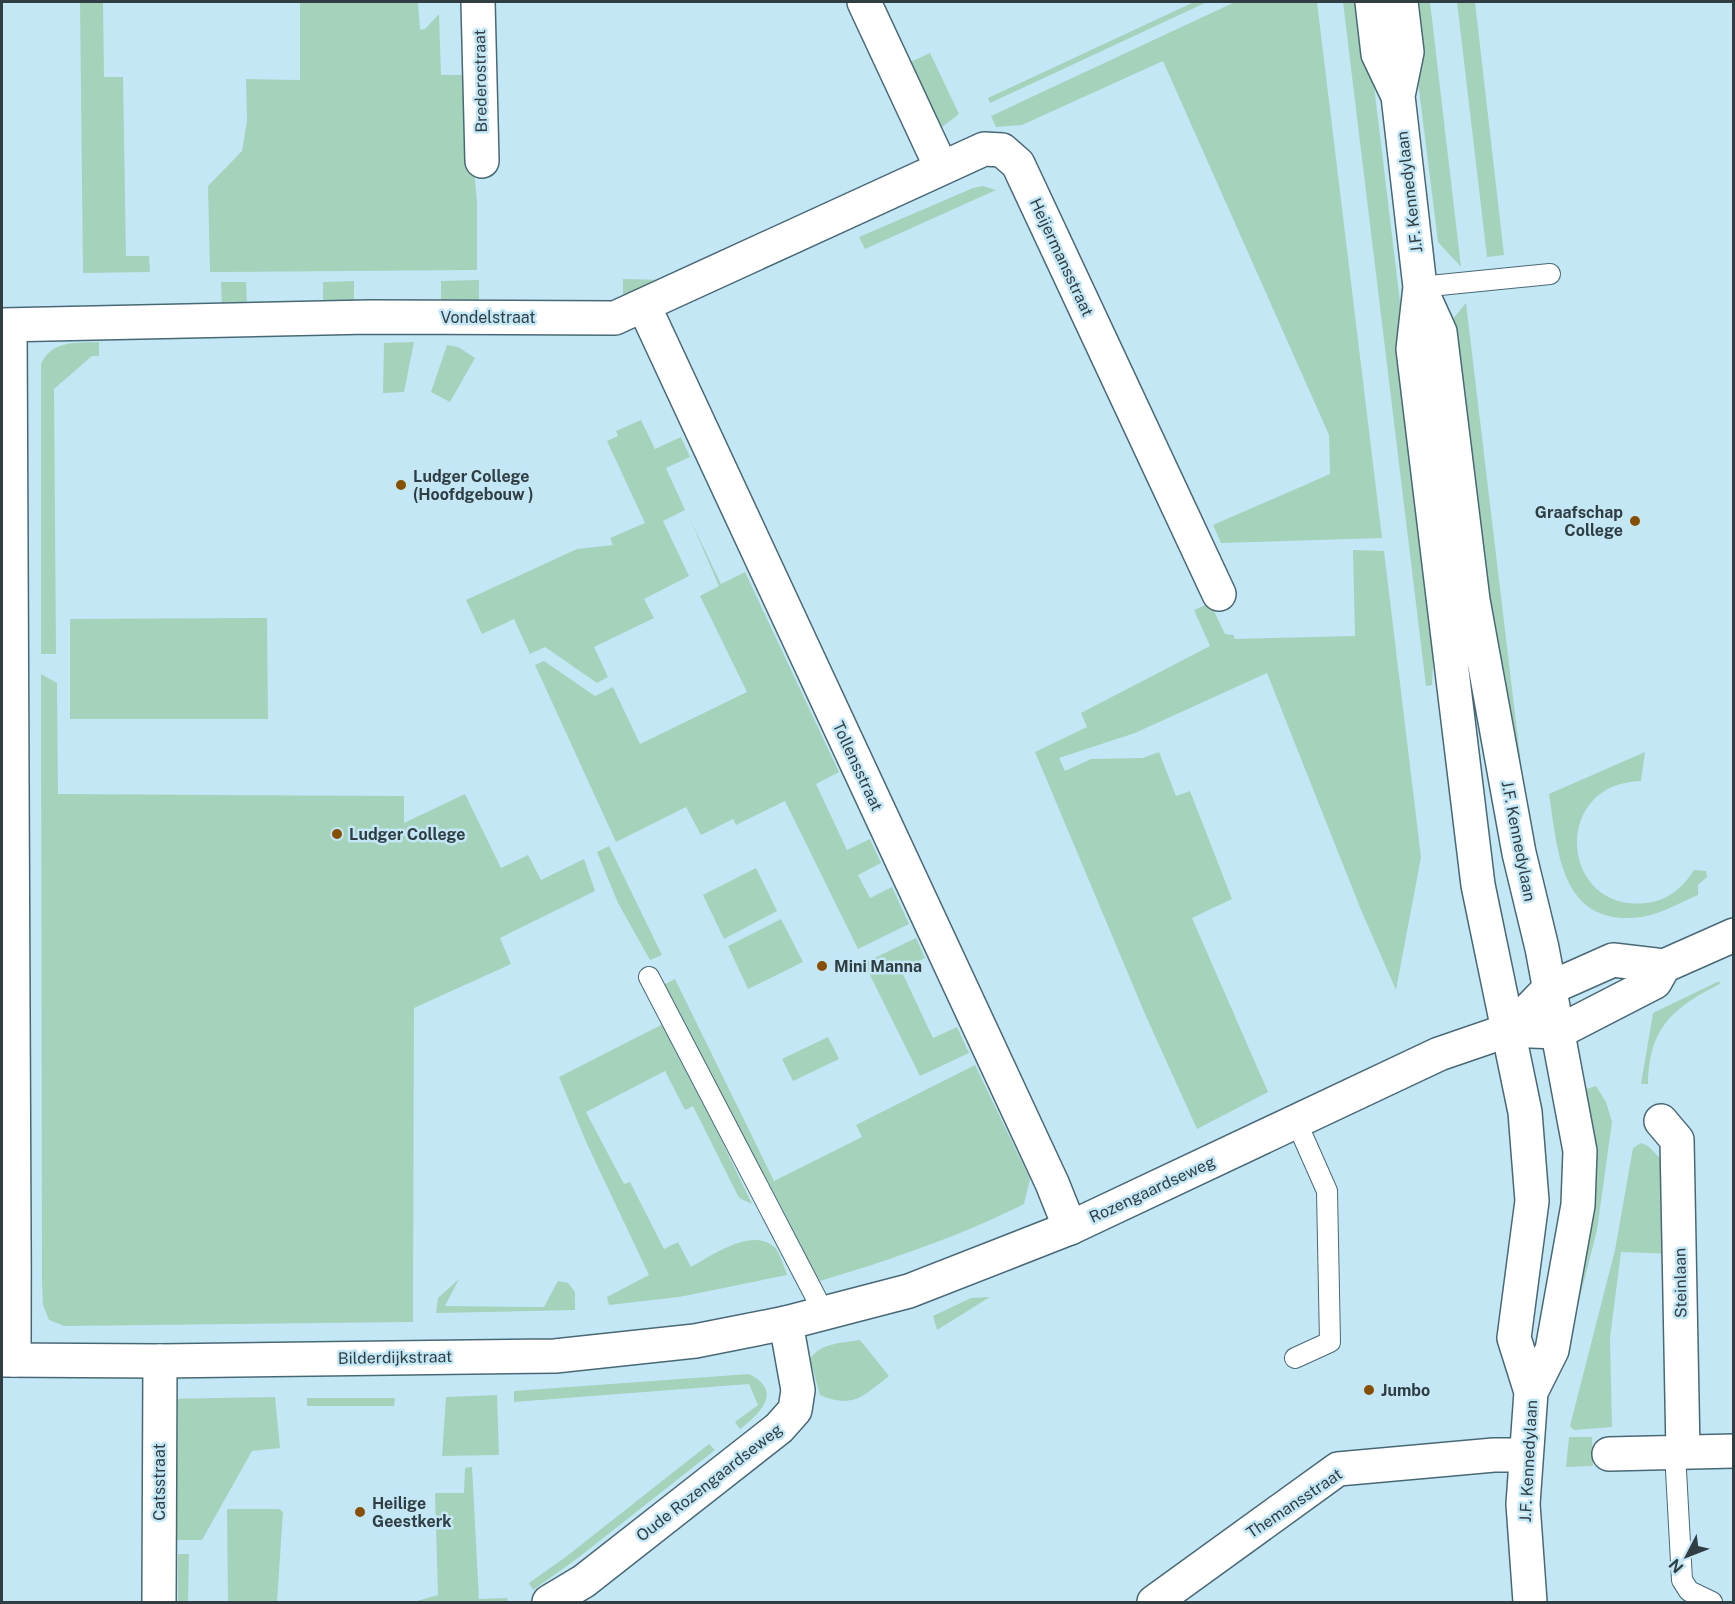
<svg xmlns="http://www.w3.org/2000/svg" width="1735" height="1604" font-family="'Public Sans',sans-serif">
  <style>
    .green { fill: #a5d2bb }
    .lines { fill: none; stroke-linecap: round; stroke-linejoin: round }
    .lane-casing { stroke: #496876; stroke-width: 22 }
    .street-casing { stroke: #496876; stroke-width: 36 }
    .secondary-casing { stroke: #496876; stroke-width: 36 }
    .primary-casing { stroke: #496876; stroke-width: 36 }
    .lane { stroke: #fff; stroke-width: 20 }
    .street { stroke: #fff; stroke-width: 33 }
    .secondary { stroke: #fff; stroke-width: 33 }
    .primary { stroke: #fff; stroke-width: 33 }
    .poi-dot { fill: #875000; stroke: #c4e7f6; stroke-width: 2 }
    .labels { text-anchor: middle; stroke-width: 5; stroke-linejoin: round; paint-order: stroke }
    .street-label { font-size: 16px; fill: #303e44; stroke: #c4e7f6 }
    .poi-label { font-size: 16px; font-weight: bold; fill: #303e44; stroke: #c4e7f6; text-anchor: start }
  </style>
  <rect width="100%" height="100%" fill="#c4e7f6"/>
  <path class="green" d="M 80,2 L 103,2 L 104,77 L 123,77 L 126,256 L 149,256 L 150,272 L 83,273 Z
    M 300,2 L 418,2 L 420,30 L 425,29 L 439,14 L 441,75 L 465,75 L 477,202 L 477,270 L 210,272 L 208,186 L 242,151 L 247,121 L 246,79 L 300,80 Z
    M 1194,2 L 1207,2 L 990,103 L 988,98 Z
    M 1235,2 L 1317,2 L 1382,538 L 1221,543 L 1213,525 L 1330,474 L 1329,435 L 1163,61 L 1022,125 L 996,127 L 991,116 Z
    M 1343,2 L 1364,2 L 1436,602 L 1432,685 L 1426,686 Z
    M 1408,2 L 1430,2 L 1461,267 L 1438,242 Z
    M 1457,2 L 1475,2 L 1504,255 L 1487,257 Z
    M 930,53 L 959,114 L 938,130 L 906,64 Z
    M 983,186 L 996,190 L 865,249 L 859,237 L 973,188 Z
    M 623,279 L 667,280 L 623,298 Z
    M 479,280 L 479,305 L 441,306 L 441,281 Z
    M 354,281 L 354,306 L 323,307 L 323,282 Z
    M 221,282 L 246,282 L 247,307 L 222,307 Z
    M 1466,303 L 1528,823 L 1522,817 L 1447,326 Z
    M 99,342 L 99,356 L 92,356 L 54,389 L 56,654 L 41,654 L 41,364 C 52,340 75,343 99,342 Z
    M 414,342 L 404,392 L 383,393 L 384,343 Z
    M 447,345 L 458,347 L 475,358 L 450,402 L 431,392 Z
    M 641,420 L 655,449 L 681,437 L 690,457 L 666,468 L 685,510 L 663,521 L 689,576 L 644,599 L 654,618 L 594,647 L 608,677 L 597,683 L 545,647 L 530,654 L 514,619 L 482,634 L 466,600 L 577,549 L 613,545 L 610,538 L 645,523 L 607,441 L 618,436 L 616,431 Z
    M 690,519 L 721,584 L 745,572 L 839,772 L 816,784 L 847,850 L 870,839 L 881,863 L 858,875 L 870,898 L 892,887 L 909,924 L 858,949 L 785,801 L 736,825 L 733,819 L 701,835 L 686,807 L 616,842 L 535,665 L 544,661 L 595,696 L 613,687 L 640,744 L 747,692 L 700,596 L 719,586 Z
    M 1353,550 L 1384,551 L 1421,857 L 1396,990 L 1361,910 L 1267,673 L 1135,733 L 1059,758 L 1065,771 L 1091,759 L 1143,758 L 1159,752 L 1176,796 L 1190,791 L 1232,899 L 1192,918 L 1268,1092 L 1197,1129 L 1145,1014 L 1035,752 L 1087,727 L 1081,713 L 1210,646 L 1194,610 L 1210,603 L 1225,634 L 1234,635 L 1234,639 L 1355,636 Z
    M 267,618 L 268,719 L 70,719 L 70,619 Z
    M 41,674 L 57,683 L 58,794 L 404,796 L 404,823 L 465,794 L 501,868 L 528,855 L 541,880 L 584,859 L 595,891 L 500,938 L 511,964 L 414,1008 L 413,1322 L 64,1326 L 49,1320 L 43,1305 L 42,1283 Z
    M 1645,752 L 1641,781 C 1550,783 1560,913 1646,903 C 1667,901 1683,888 1694,870 L 1706,871 L 1707,877 L 1698,885 L 1698,895 C 1681,902 1661,914 1642,917 C 1561,928 1558,853 1549,794 Z
    M 609,846 L 662,955 L 650,960 L 618,903 L 597,852 Z
    M 756,868 L 777,911 L 724,939 L 703,895 Z
    M 781,919 L 803,962 L 748,989 L 728,946 Z
    M 916,938 L 925,958 L 901,970 L 933,1038 L 957,1027 L 969,1053 L 920,1076 L 864,963 Z
    M 675,979 L 774,1181 L 862,1137 L 856,1125 L 975,1065 L 1030,1179 L 1024,1204 C 958,1237 890,1260 820,1281 L 780,1212 L 663,985 Z
    M 1719,981 L 1720,984 C 1672,1008 1649,1028 1648,1084 L 1641,1084 L 1653,1013 Z
    M 665,1023 L 752,1204 L 739,1198 L 693,1106 L 685,1110 L 665,1071 L 586,1112 L 624,1184 L 630,1182 L 664,1249 L 678,1242 L 691,1267 C 711,1256 755,1225 776,1249 C 781,1256 784,1267 787,1275 L 679,1297 L 609,1305 L 607,1297 L 649,1275 L 587,1144 L 559,1077 Z
    M 828,1037 L 839,1059 L 793,1081 L 782,1059 Z
    M 1596,1086 L 1606,1102 L 1612,1122 L 1597,1230 L 1571,1333 L 1580,1091 Z
    M 1641,1143 L 1648,1146 L 1661,1159 L 1672,1254 L 1621,1252 L 1610,1338 L 1612,1427 L 1574,1430 L 1570,1426 L 1615,1250 L 1633,1148 Z
    M 459,1279 L 445,1306 L 544,1307 L 558,1281 L 568,1283 L 575,1292 L 575,1310 L 436,1313 L 438,1298 Z
    M 990,1297 L 937,1330 L 933,1316 L 971,1298 Z
    M 860,1340 L 889,1376 C 863,1396 854,1409 820,1395 L 810,1359 C 820,1343 842,1343 860,1340 Z
    M 749,1374 C 783,1391 761,1413 740,1429 L 735,1422 L 758,1405 L 749,1384 L 514,1402 L 514,1391 Z
    M 497,1395 L 499,1455 L 442,1456 L 446,1397 Z
    M 275,1397 L 280,1448 L 252,1451 L 202,1540 L 166,1540 L 167,1399 Z
    M 307,1398 L 395,1398 L 394,1406 L 307,1406 Z
    M 1569,1437 L 1592,1437 L 1593,1466 L 1566,1467 Z
    M 709,1444 L 715,1450 L 574,1561 L 533,1590 L 529,1583 L 567,1556 Z
    M 472,1467 L 479,1599 L 507,1598 L 508,1601 L 413,1602 L 438,1595 L 435,1493 L 464,1493 L 465,1468 Z
    M 227,1509 L 279,1509 L 283,1512 L 277,1602 L 228,1602 Z
    M 178,1554 L 189,1554 L 188,1602 L 178,1602 Z"/>
  <g class="lines">
    <g class="lane-casing">
      <path id="lane" d="M 1420,287 L 1550,274
        M 649,977 L 824,1313
        M 1295,1358 L 1330,1342 L 1327,1191 L 1296,1121
        M 1675,1452 L 1682,1580 L 1689,1591 L 1712,1602"/>
    </g>
    <g class="street-casing">
      <path id="street" d="M 478,2 L 482,161
        M 864,2 L 941,167
        M 644,306 L 1052,1183 L 1070,1228
        M 2,325 L 369,317 L 615,318 L 984,149 L 1002,150 L 1018,164 L 1219,594
        M 10,325 C 10,670 15,1015 14,1360
        M 1661,1121 L 1677,1140 L 1683,1452
        M 1609,1454 L 1734,1451
        M 159,1602 L 160,1361
        M 549,1602 L 584,1581 L 779,1428 L 795,1410 L 798,1390 L 786,1323
        M 1154,1602 L 1338,1469 L 1494,1455 L 1525,1455"/>
    </g>
    <g class="secondary-casing">
      <path id="secondary" d="M 1509,1030 L 1550,988 L 1613,960 L 1664,966 L 1734,935
        M 2,1360 L 160,1361 L 555,1356 L 695,1341 L 786,1323 L 909,1291 L 1070,1228 L 1439,1054 L 1509,1030 L 1558,1032 L 1655,982 L 1664,966"/>
    </g>
    <g class="primary-casing">
      <path id="primary" d="M 1372,2 L 1378,54 L 1398,96 L 1420,287 L 1413,349 L 1478,885 L 1525,1112 L 1532,1201 L 1514,1338 L 1531,1392
        M 1398,96 L 1407,52 L 1401,2
        M 1420,288 L 1440,332 L 1473,600 L 1519,853 L 1542,948 L 1580,1151 L 1578,1205 L 1552,1350 L 1531,1392 L 1523,1504 L 1530,1602"/>
    </g>
    <use href="#lane" class="lane"/>
    <use href="#street" class="street"/>
    <use href="#secondary" class="secondary"/>
    <use href="#primary" class="primary"/>
  </g>
  <g class="poi-dot">
    <circle cx="401" cy="485" r="6"/>
    <circle cx="1635" cy="521" r="6"/>
    <circle cx="337" cy="834" r="6"/>
    <circle cx="822" cy="966" r="6"/>
    <circle cx="1369" cy="1390" r="6"/>
    <circle cx="360" cy="1512" r="6"/>
  </g>
  <g class="labels">
    <g class="street-label">
      <text transform="translate(480 81) rotate(-91)" y="6">Brederostraat</text>
      <text transform="translate(1409 192) rotate(-97)" y="6">J.F. Kennedylaan</text>
      <text transform="translate(1062 257) rotate(65)" y="6">Heijermansstraat</text>
      <text x="488" y="323">Vondelstraat</text>
      <text transform="translate(858 766) rotate(65)" y="6">Tollensstraat</text>
      <text transform="translate(1519 841) rotate(79)" y="6">J.F. Kennedylaan</text>
      <text transform="translate(1152 1189) rotate(-25)" y="6">Rozengaardseweg</text>
      <text transform="translate(1680 1283) rotate(-91)" y="6">Steinlaan</text>
      <text transform="translate(395 1357) rotate(-1)" y="6">Bilderdijkstraat</text>
      <text transform="translate(1528 1461) rotate(-87)" y="6">J.F. Kennedylaan</text>
      <text transform="translate(159 1482) rotate(-90)" y="6">Catsstraat</text>
      <text transform="translate(709 1482) rotate(-38)" y="6">Oude Rozengaardseweg</text>
      <text transform="translate(1294 1503) rotate(-34)" y="6">Themansstraat</text>
    </g>
    <g class="poi-label">
      <text x="413" y="482">Ludger College<tspan x="413" dy="18">(Hoofdgebouw )</tspan></text>
      <text x="1623" y="518" text-anchor="end">Graafschap<tspan x="1623" dy="18">College</tspan></text>
      <text x="349" y="840">Ludger College</text>
      <text x="834" y="972">Mini Manna</text>
      <text x="1381" y="1396">Jumbo</text>
      <text x="372" y="1509">Heilige<tspan x="372" dy="18">Geestkerk</tspan></text>
    </g>
  </g>
  <rect width="1735" height="1604" fill="none" stroke="#303e44" stroke-width="6"/>
  <g transform="translate(1687 1556) rotate(228)" stroke="#c4e7f6" stroke-width="4.5" paint-order="stroke">
  <path d="M0-4.5L10 22L0 15L-10 22Z" fill="#303e44"/>
  <text y="-9" font-size="16" font-weight="bold" text-anchor="middle" fill="#303e44">N</text>
  </g>
</svg>
